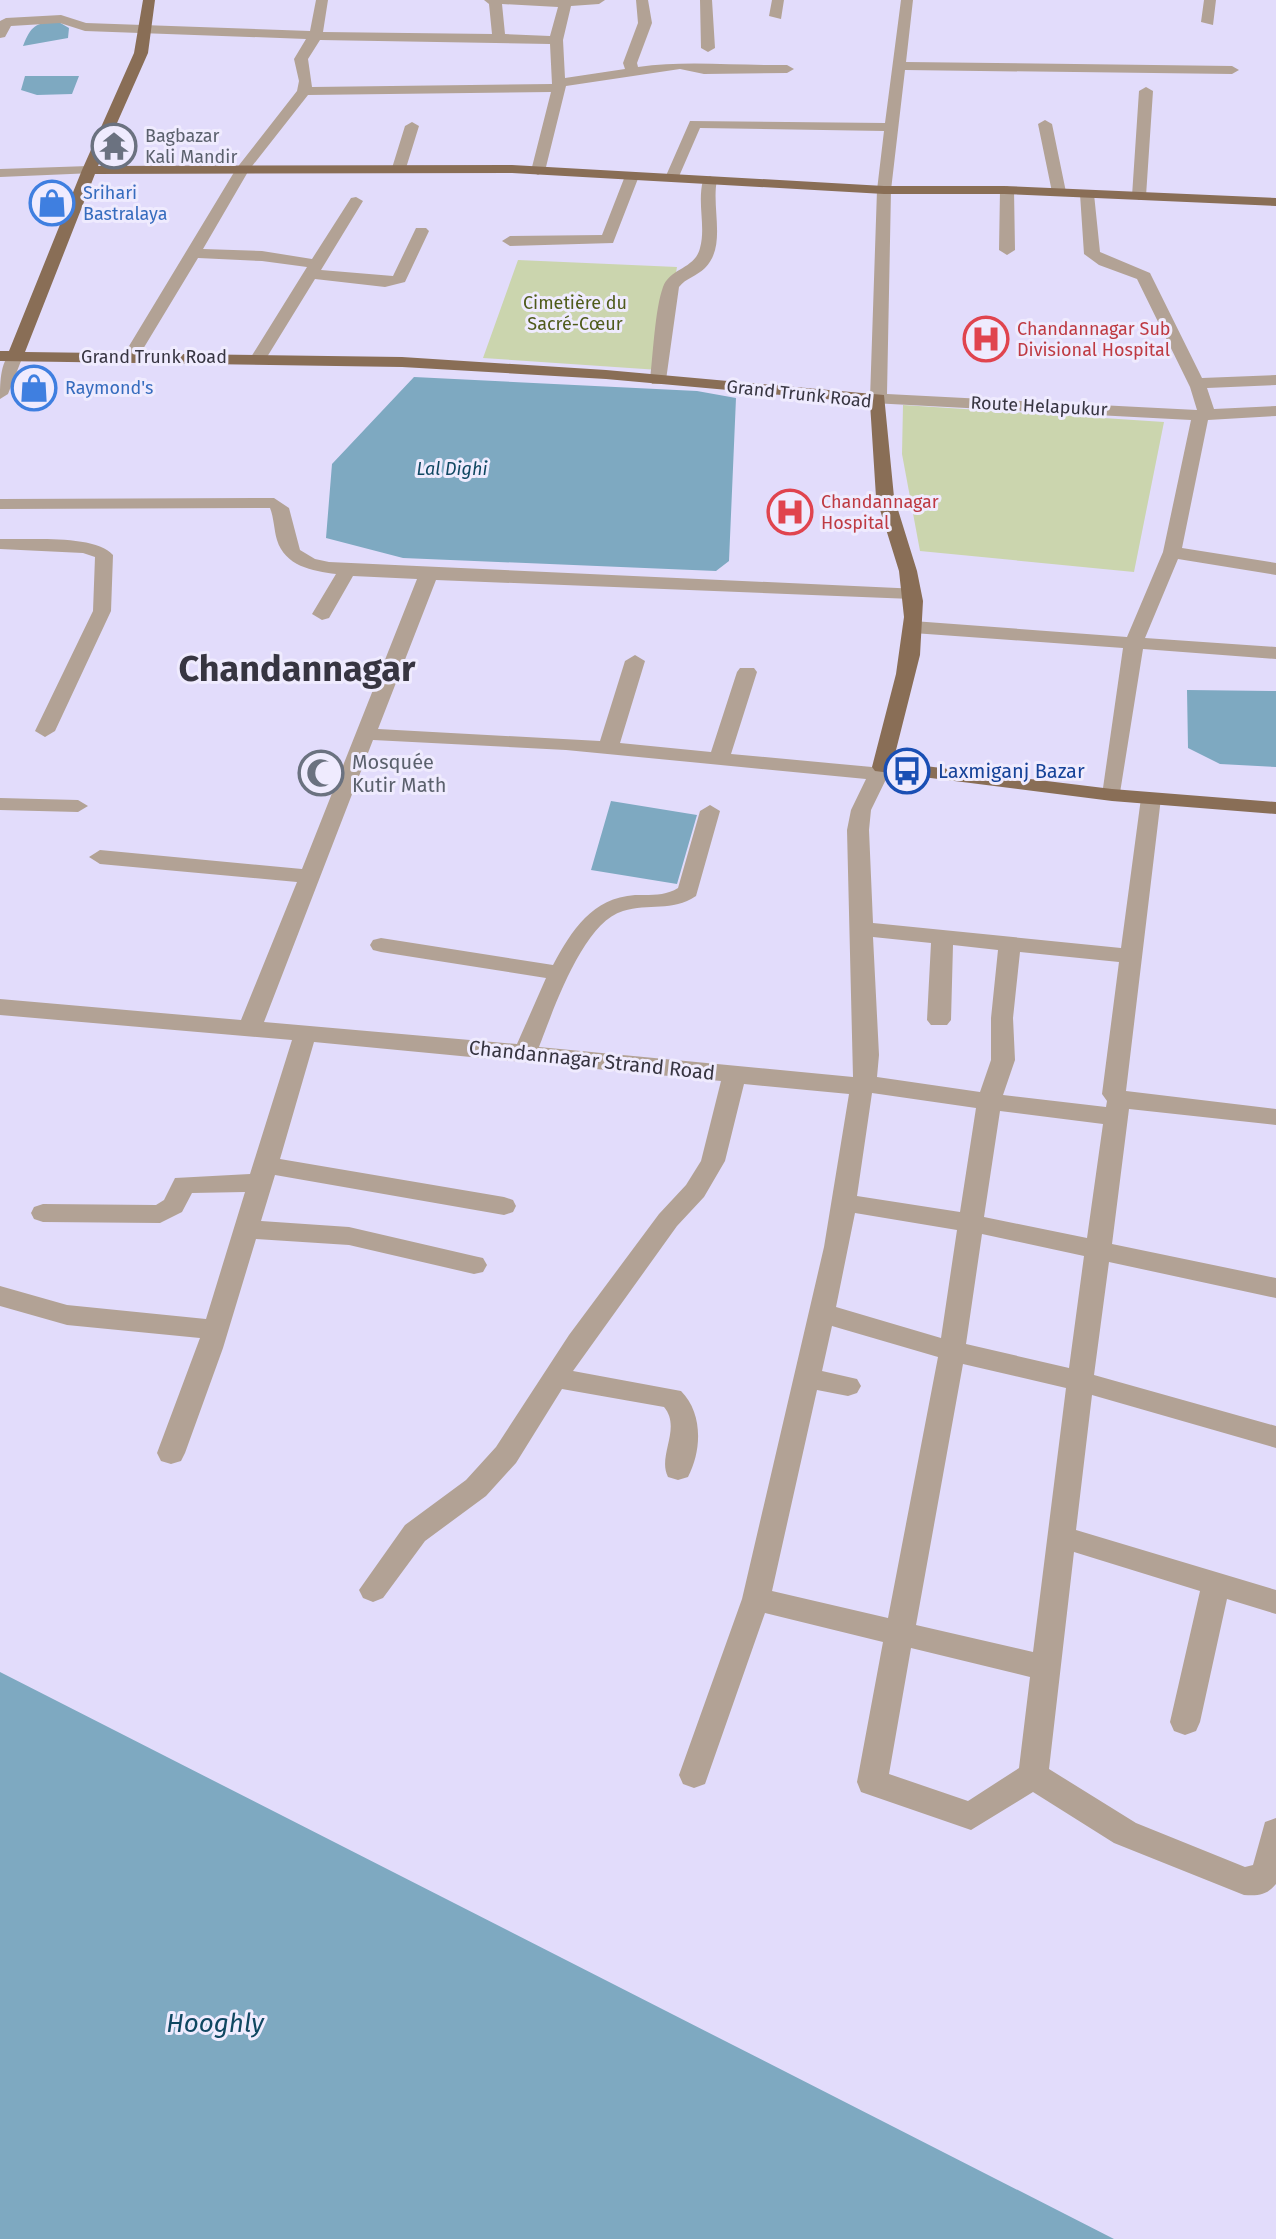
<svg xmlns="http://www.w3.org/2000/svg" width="1276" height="2239" font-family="'Fira Sans',sans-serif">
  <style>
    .green { fill: #cbd5ae }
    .water { fill: #7ea9c1 }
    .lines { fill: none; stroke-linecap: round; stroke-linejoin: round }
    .minor { fill: #b2a295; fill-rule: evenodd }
    .major { fill: #896e56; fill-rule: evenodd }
    .labels { text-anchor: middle; stroke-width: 6; stroke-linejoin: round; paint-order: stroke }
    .far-worship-label { font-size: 18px; fill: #5b616d; stroke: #efebfe; text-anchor: start }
    .far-shop-label { font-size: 18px; fill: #366cbe; stroke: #efebfe; text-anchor: start }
    .far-park-label { font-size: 18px; fill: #4f5b1b; stroke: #efebfe }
    .far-health-label { font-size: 18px; fill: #be3a42; stroke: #efebfe; text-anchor: start }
    .far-street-label { font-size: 18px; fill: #373541; stroke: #efebfe }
    .far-water-label { font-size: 18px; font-style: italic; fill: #0f4761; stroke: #efebfe }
    .worship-label { font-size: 20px; fill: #5b616d; stroke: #efebfe; text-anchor: start }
    .transit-label { font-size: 20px; fill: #164399; stroke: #efebfe; text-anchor: start }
    .street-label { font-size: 20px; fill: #373541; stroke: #efebfe }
    .near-water-label { font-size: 26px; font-style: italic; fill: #0f4761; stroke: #efebfe }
    .town-label { font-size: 36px; font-weight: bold; fill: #373541; stroke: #efebfe }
  </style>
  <rect width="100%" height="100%" fill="#e2dcfb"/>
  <path class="green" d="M 518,260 L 677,267 L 659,370 L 483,358 Z
    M 903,405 L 1164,422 L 1134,572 L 920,551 L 902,454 Z"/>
  <path class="water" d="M 57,21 L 69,28 L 68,38 L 23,46 C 31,26 35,23 57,21 Z
    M 25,76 L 79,76 L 72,94 L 37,95 L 21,90 Z
    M 414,377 L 697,391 L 736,398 L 729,561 L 716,571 L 403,558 L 326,538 L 332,464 Z
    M 1187,690 L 1276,691 L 1276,767 L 1220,764 L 1188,748 Z
    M 611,801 L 697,815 L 677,884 L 591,870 Z
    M 0,1672 L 1114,2239 L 0,2239 Z"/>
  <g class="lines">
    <path class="minor" d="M 316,0 L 328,0 L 323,32 L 492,34 L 489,4 L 484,0 L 605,0 L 599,4 L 571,6 L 563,40 L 565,78 L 625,69 L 623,63 L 638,23 L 636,0 L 648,0 L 652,23 L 637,63 L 638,67 C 687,60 737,66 787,65 L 794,69 L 787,73 L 704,74 L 680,69 L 566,86 L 545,171 L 538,175 L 531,171 L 551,92 L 308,95 L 249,170 L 203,249 L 262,251 L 312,259 L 351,198 L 356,197 L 363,201 L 321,270 L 393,276 L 416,228 L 426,228 L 429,231 L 405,282 L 385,287 L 315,279 L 267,357 L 259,362 L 251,357 L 307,267 L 262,261 L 198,258 L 137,359 L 125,359 L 123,356 L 236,169 L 297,91 L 299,81 L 294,59 L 306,39 L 85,31 L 60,23 L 11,26 L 5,37 L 0,38 L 0,21 L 6,18 L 61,15 L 86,23 L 310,31 ZM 502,4 L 558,7 L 550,36 L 505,34 ZM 320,40 L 550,44 L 552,84 L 312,87 L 308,59 Z
      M 700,0 L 712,0 L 715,48 L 708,52 L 701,48 Z
      M 772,0 L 784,0 L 781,19 L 769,16 Z
      M 901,0 L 913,0 L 906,62 L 1232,66 L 1239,70 L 1232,74 L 905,70 L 891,190 L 887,394 L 1197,410 L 1190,387 L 1137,279 L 1099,265 L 1084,254 L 1080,194 L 1087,190 L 1094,194 L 1100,252 L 1150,273 L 1202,378 L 1276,375 L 1276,385 L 1207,388 L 1214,409 L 1276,406 L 1276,416 L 1208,420 L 1182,548 L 1276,563 L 1276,575 L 1178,559 L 1145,638 L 1276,647 L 1276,659 L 1143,649 L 1119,799 L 1105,799 L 1102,795 L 1123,648 L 913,633 L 903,627 L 913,621 L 1127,637 L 1163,552 L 1191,420 L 872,403 L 870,399 L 877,190 L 884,131 L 700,128 L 677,181 L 667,181 L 665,178 L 690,121 L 885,123 Z
      M 1204,0 L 1216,0 L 1213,25 L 1201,22 Z
      M 1146,87 L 1153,91 L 1146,196 L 1139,200 L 1132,196 L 1139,91 Z
      M 1045,120 L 1052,124 L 1066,192 L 1059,196 L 1052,192 L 1038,124 Z
      M 412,122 L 419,126 L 406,168 L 399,172 L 394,171 L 392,168 L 405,126 Z
      M 89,166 L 96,170 L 94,173 L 0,177 L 0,169 Z
      M 632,172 L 639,176 L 613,243 L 510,246 L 502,241 L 510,236 L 602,235 L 625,176 Z
      M 710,176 L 717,180 C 711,208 727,246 705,268 C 697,276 686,278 679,287 L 666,380 L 664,384 L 652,384 L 650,380 C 653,355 655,309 663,287 C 670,268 695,269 700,248 C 706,226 697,204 703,180 Z
      M 1007,186 L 1014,190 L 1015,250 L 1007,255 L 999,250 L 1000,190 Z
      M 15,351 L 23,356 L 8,394 L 0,399 C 0,383 0,357 15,351 Z
      M 274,498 L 289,508 L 300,550 L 315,559 L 329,562 L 919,589 L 921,593 L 919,597 L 912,599 L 436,580 L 378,729 L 600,741 L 625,661 L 635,655 L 645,661 L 620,743 L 711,752 L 737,672 L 740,668 L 754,668 L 757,672 L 731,754 L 872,767 L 882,761 L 892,767 L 871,810 L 869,830 L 873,923 L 1121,948 L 1141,798 L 1144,794 L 1158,794 L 1161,798 L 1126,1091 L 1276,1109 L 1276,1125 L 1129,1109 L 1112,1244 L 1276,1278 L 1276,1298 L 1109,1262 L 1094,1375 L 1276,1426 L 1276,1448 L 1092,1395 L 1076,1530 L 1276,1590 L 1276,1614 L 1227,1599 L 1200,1722 L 1196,1731 L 1185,1735 L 1174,1731 L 1170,1722 L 1200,1591 L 1074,1552 L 1049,1769 L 1136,1823 L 1245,1867 L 1253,1865 L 1265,1822 L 1276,1818 L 1276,1884 C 1267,1895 1259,1896 1244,1895 L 1114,1843 L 1033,1792 L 971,1830 L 861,1792 L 857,1782 L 883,1642 L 765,1613 L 705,1784 L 694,1788 L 683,1784 L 679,1775 L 742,1599 L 824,1247 L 849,1094 L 744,1084 L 725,1161 L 704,1197 L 677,1226 L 573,1371 L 681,1391 C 703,1413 702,1450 688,1477 L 678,1480 L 668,1477 C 657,1456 682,1428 664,1407 L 562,1389 L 516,1463 L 486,1496 L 425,1541 L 383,1598 L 373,1602 L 363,1598 L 359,1590 L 405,1525 L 466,1480 L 496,1447 L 569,1335 L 659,1214 L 686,1185 L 701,1161 L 721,1081 L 314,1042 L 280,1159 L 504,1197 L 513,1200 L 516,1206 L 513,1212 L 504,1215 L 275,1175 L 261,1221 L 349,1227 L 474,1256 L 483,1258 L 487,1265 L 483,1272 L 474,1274 L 349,1245 L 256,1239 L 223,1348 L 185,1453 L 181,1461 L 171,1464 L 161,1461 L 157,1453 L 200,1338 L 67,1325 L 0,1306 L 0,1286 L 67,1305 L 206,1319 L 245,1192 L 192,1193 L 182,1212 L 160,1223 L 43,1222 L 34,1219 L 31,1213 L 34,1207 L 43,1204 L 156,1205 L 164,1200 L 175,1178 L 250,1174 L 292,1040 L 0,1015 L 0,999 L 241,1020 L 297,882 L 100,864 L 89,857 L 100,850 L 302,869 L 417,579 L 353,576 L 329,618 L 322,620 L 312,614 L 336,574 C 312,571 285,566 277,540 C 274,530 274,518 270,508 L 0,509 L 0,499 ZM 373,740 L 566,750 L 866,779 L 851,810 L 847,830 L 853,1077 L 539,1047 C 553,1011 583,922 623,911 C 649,903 672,912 696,896 L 720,811 L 710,805 L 700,811 L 678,888 C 665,896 651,895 635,895 C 592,898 572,930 553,965 L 381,938 L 373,940 L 370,945 L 373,950 L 381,952 L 546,978 L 517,1044 L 264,1022 ZM 873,937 L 931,943 L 927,1020 L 931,1025 L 947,1025 L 951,1020 L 953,945 L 998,950 L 991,1018 L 991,1060 L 980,1092 L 877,1077 L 879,1055 ZM 1020,952 L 1119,962 L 1102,1094 L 1107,1101 L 1106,1107 L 1003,1095 L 1015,1060 L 1013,1018 ZM 872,1093 L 976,1108 L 960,1212 L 857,1196 ZM 1000,1111 L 1103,1124 L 1087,1238 L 984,1217 ZM 855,1213 L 957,1230 L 941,1338 L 836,1307 ZM 982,1234 L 1084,1256 L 1069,1368 L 966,1344 ZM 832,1326 L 938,1357 L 888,1618 L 772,1591 L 817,1390 L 848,1396 L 857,1393 L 861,1386 L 857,1379 L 822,1371 ZM 963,1364 L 1066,1388 L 1033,1652 L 916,1625 ZM 911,1648 L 1030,1677 L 1019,1768 L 968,1801 L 889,1774 Z
      M 0,539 C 28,540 95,534 113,555 L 111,611 L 55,731 L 45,737 L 35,731 L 93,611 L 95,557 L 83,553 L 0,549 Z
      M 0,798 L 78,800 L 88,806 L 78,812 L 0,810 Z"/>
    <path class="major" d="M 143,0 L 155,0 L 148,53 L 98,166 L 512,165 L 884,186 L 1004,186 L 1276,198 L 1276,206 L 1004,194 L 884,194 L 512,173 L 95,174 L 25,352 L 402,357 L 606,370 L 884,395 L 894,497 L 917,571 L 923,601 L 920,655 L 893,762 L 1112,789 L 1276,802 L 1276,814 L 1112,801 L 875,771 L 872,767 L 896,674 L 904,617 L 899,571 L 876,497 L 870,403 L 606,379 L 402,367 L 0,361 L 0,351 L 9,351 L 82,170 L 134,53 Z"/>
  </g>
  <defs>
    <g id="temple-ring" transform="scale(2.3)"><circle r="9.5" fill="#efebfe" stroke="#6b7280" stroke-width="1.5"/><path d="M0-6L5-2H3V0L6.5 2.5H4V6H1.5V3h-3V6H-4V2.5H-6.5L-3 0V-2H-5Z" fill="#6b7280"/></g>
    <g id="shop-ring" transform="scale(2.3)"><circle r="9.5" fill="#efebfe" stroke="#3f7fe0" stroke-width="1.5"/><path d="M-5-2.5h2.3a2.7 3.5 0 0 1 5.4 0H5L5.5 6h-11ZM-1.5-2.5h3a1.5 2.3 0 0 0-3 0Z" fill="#3f7fe0"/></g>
    <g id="hospital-ring" transform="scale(2.3)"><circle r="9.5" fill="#efebfe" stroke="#e0444e" stroke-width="1.5"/><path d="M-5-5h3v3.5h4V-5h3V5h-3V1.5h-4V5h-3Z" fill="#e0444e"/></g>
    <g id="bus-ring" transform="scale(2.3)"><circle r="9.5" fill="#efebfe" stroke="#1a4fb4" stroke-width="1.5"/><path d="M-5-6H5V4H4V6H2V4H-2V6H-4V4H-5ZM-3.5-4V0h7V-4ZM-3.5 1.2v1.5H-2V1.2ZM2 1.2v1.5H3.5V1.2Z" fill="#1a4fb4"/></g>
    <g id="mosque-ring" transform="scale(2.3)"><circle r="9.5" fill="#efebfe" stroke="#6b7280" stroke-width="1.5"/><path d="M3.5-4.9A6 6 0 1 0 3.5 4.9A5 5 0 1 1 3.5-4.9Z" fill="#6b7280"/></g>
  </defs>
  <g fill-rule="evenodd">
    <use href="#temple-ring" x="114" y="146"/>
    <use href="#shop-ring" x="52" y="203"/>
    <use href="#hospital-ring" x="986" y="339"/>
    <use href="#shop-ring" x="34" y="388"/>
    <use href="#hospital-ring" x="790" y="512"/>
    <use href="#bus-ring" x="907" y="771"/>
    <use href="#mosque-ring" x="321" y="773"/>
  </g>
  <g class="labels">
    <g class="far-worship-label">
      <text x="145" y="142">Bagbazar<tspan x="145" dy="21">Kali Mandir</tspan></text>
    </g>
    <g class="far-shop-label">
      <text x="83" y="199">Srihari<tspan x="83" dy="21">Bastralaya</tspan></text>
      <text x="65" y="394">Raymond's</text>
    </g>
    <g class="far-park-label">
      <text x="575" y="309">Cimetière du<tspan x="575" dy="21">Sacré-Cœur</tspan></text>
    </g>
    <g class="far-health-label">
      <text x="1017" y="335">Chandannagar Sub<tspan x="1017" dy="21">Divisional Hospital</tspan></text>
      <text x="821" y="508">Chandannagar<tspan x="821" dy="21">Hospital</tspan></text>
    </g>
    <g class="far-street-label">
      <text x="154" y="363">Grand Trunk Road</text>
      <text transform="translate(799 394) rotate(6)" y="6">Grand Trunk Road</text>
      <text transform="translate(1039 406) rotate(3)" y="6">Route Helapukur</text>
    </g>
    <g class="far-water-label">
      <text x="452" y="475">Lal Dighi</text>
    </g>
    <g class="worship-label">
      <text x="352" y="769">Mosquée<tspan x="352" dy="23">Kutir Math</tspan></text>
    </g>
    <g class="transit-label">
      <text x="938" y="778">Laxmiganj Bazar</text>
    </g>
    <g class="street-label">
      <text transform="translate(592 1060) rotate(6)" y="7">Chandannagar Strand Road</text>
    </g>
    <g class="near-water-label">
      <text x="215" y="2032">Hooghly</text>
    </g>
    <g class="town-label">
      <text x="297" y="681">Chandannagar</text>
    </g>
  </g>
</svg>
